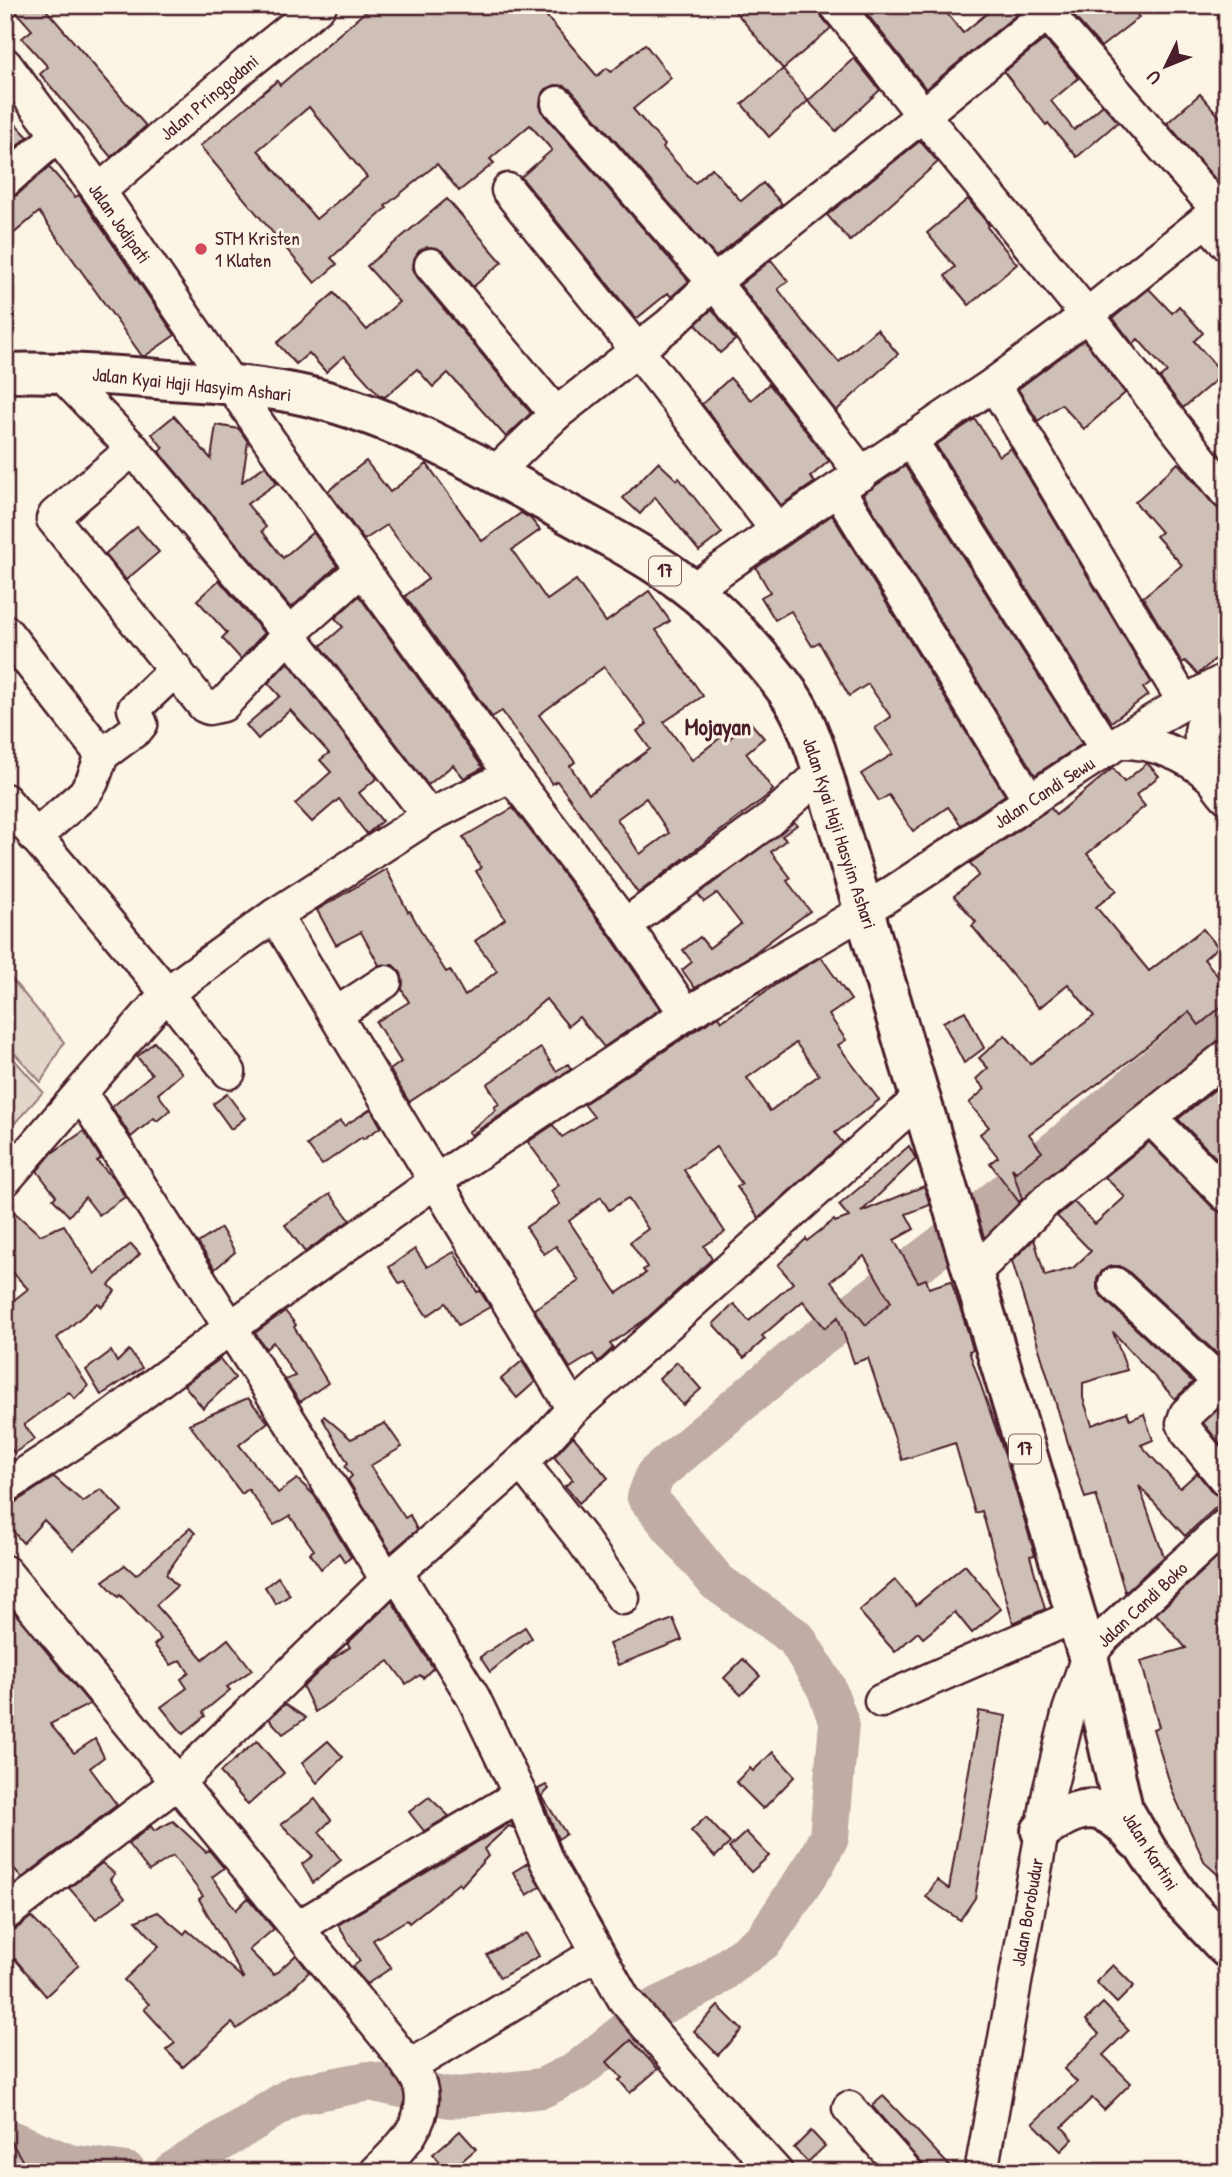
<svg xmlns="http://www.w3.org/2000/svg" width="1232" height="2177" viewBox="0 0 1232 2177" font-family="'Patrick Hand',sans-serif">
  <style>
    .green { fill: #e2d5ca; stroke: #967a7a; stroke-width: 2 }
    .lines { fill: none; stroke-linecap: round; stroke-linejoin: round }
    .river { stroke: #c0aca5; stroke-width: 40 }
    .building { fill: #cfc0b7; stroke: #4a1f2b; stroke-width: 2; fill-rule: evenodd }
    .minor-casing { stroke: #4a1f2b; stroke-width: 37 }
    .highway-casing { stroke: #4a1f2b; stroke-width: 44 }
    .minor { stroke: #fcf5e5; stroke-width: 32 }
    .highway { stroke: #fcf5e5; stroke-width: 38 }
    .poi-dot { fill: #d1495b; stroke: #fcf5e5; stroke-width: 2.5 }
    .labels { text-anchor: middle; stroke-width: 6; stroke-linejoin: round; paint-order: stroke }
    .shield { fill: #fcf5e5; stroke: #7f5f63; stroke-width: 2 }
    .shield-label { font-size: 18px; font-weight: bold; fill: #4a1f2b }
    .street-label { font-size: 19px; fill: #4a1f2b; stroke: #fcf5e5 }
    .poi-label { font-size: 19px; fill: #4a1f2b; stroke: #fcf5e5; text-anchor: start }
    .quarter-label { font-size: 23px; font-weight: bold; fill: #4a1f2b; stroke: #fcf5e5 }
  </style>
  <rect width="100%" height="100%" fill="#fcf5e5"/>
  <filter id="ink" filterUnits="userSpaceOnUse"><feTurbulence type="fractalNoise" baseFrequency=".0143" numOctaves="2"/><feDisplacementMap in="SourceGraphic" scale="14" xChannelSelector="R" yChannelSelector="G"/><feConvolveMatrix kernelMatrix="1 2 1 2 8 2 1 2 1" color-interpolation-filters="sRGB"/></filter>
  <g filter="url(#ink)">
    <!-- green -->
    <g class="green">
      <polygon points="5,971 64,1042 41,1082 5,1043"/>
      <polygon points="5,1049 43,1092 5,1134"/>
    </g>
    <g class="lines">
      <!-- river -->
      <g class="river">
        <polyline points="5,2138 69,2164 127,2172"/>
        <polyline points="172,2172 295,2095 369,2081 449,2098 542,2088 577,2071 655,2008 706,1984 764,1940 815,1864 829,1837 839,1723 826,1687 796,1638 717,1582 647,1497 655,1475 805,1349 942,1245 1227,1008"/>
      </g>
    </g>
    <!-- building -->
    <g class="building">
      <polygon points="10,5 42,5 146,126 111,157 40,74 48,67 22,38 32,30"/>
      <path d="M373 5H537L597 76 607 68 611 72 645 44 671 78 633 109 665 145 663 148 695 183 712 168 741 201 763 183 782 204 716 257 572 91 565 86 555 85 546 89 541 96 540 106 544 115 689 281 671 297 668 293 636 319 521 177 552 150 530 125 490 159 494 163 459 191 437 164 385 206 387 208 331 258 337 264 315 283 200 146 277 81 280 85ZM309 107 367 177 316 219 258 150Z"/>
      <polygon points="730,5 818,5 821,16 831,28 783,69"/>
      <polygon points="860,5 940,5 963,33 997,5 1022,5 1022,10 926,89"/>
      <polygon points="1075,5 1129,5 1139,17 1101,47 1072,14"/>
      <polygon points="1045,39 1079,78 1051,101 1074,130 1103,105 1118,122 1077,157 1048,123 1046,125 1004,72"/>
      <polygon points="854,58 880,90 836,131 808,101"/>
      <polygon points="783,69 808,101 769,137 742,104"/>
      <polygon points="1200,94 1227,125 1227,185 1221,186 1167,123"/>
      <polygon points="5,113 28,137 5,156"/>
      <polygon points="920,141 938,162 850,241 827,215"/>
      <polygon points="49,167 75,197 79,195 175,335 145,356 142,356 39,212 5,241 5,199 17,195"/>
      <polygon points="447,199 502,262 473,287 445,253 437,248 427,247 419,251 414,259 413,269 417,277 531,413 506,437 448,373 433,387 417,369 385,397 379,395 344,356 326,372 309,353 296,364 277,343 334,293 367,330 399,302 367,266"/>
      <polygon points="968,199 989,225 987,227 1017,264 969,305 945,276 955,267 927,233"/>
      <polygon points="771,260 788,281 778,289 803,322 839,362 877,329 898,354 836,411 740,285"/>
      <polygon points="1149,289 1172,313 1179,306 1203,333 1194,341 1223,374 1183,408 1160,378 1167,372 1138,339 1133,344 1113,318"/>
      <polygon points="712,309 735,340 720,353 696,324"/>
      <polygon points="1084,340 1125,393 1084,429 1061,404 1038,421 1018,389"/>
      <polygon points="730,378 751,400 769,384 829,461 810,477 815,482 781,505 702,404"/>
      <polygon points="174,416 211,459 216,425 239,429 248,442 242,482 265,466 277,483 247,504 266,527 262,531 283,558 313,532 337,566 291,608 159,452 163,448 152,434"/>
      <polygon points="975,419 999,456 1011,448 1151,682 1143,688 1148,695 1111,722 936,445"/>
      <path d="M366 461 390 492 427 464 482 541 521 513 531 519 540 530 512 550 547 600 576 580 606 622 649 591 670 621 656 630 703 696 664 722 692 760 726 733 730 738 749 721 764 738 746 753 773 790 770 792 771 793 638 893 557 781 552 784 502 711 492 717 405 596 428 579 387 525 364 540 328 491ZM604 667 647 724 637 731 650 749 589 794 570 766 575 762 539 715ZM646 798 669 833 640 854 617 819Z"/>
      <polygon points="658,462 677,480 679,478 722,533 699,551 655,497 640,514 623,498"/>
      <polygon points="1178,463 1213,504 1220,510 1227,511 1227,649 1198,674 1185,661 1182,663 1143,597 1182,565 1156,536 1161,532 1135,502"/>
      <polygon points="905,466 1082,744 1035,775 863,494"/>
      <polygon points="832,515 1005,795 961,825 948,807 913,831 889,795 879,801 861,774 893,754 875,728 891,717 868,684 849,696 819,642 812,646 791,611 775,620 761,597 770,592 756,568"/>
      <polygon points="137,527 159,552 126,580 105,554"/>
      <polygon points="219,580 264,633 241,659 222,638 227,633 197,600"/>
      <polygon points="359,596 483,768 464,778 453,765 428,785 321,646 343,627 335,618"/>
      <polygon points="288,662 377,778 359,793 382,821 367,834 339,799 312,822 295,804 331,772 320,760 329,753 290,710 258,739 246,725 280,696 268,683"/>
      <polygon points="1147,763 1159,776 1136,795 1145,806 1087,854 1117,890 1096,907 1149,971 1203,929 1218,947 1204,959 1222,981 1217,985 1227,996 1227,1002 1199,1025 1189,1012 1130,1060 1029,1134 1042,1152 1016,1172 1012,1168 1022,1199 1019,1202 990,1163 998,1157 980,1134 989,1127 969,1103 985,1089 976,1079 988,1068 979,1058 1005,1035 1030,1064 1094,1016 1068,984 1039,1008 972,926 976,922 954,896 979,875 970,863 1051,808 1056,815 1113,768 1124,782"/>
      <polygon points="513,808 610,936 660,1009 604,1047 579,1017 568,1026 546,999 474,1060 409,1102 390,1070 401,1062 376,1022 409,1002 402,990 403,982 401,973 393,965 379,965 361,932 336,945 317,910 386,869 408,912 410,911 430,947 446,972 450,970 465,996 497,971 475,941 505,919 476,871 481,868 463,837"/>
      <polygon points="794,822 797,825 782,836 786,840 771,852 791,878 787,881 810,911 750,956 695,988 682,970 692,962 683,950 700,937 709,948 741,924 717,893 704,902 698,894"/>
      <path d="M821 957 851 1000 829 1015 846 1040 838 1045 879 1100 835 1133 843 1143 759 1218 737 1187 742 1184 716 1147 684 1170 725 1232 704 1246 712 1259 646 1319 610 1344 613 1348 598 1362 593 1354 570 1368 534 1309 579 1281 556 1246 544 1254 526 1227 560 1204 551 1191 559 1185 528 1142 553 1125 562 1137 594 1117 584 1104 696 1030 719 1016 722 1021 778 983ZM796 1043 819 1075 770 1111 747 1078ZM601 1197 609 1210 628 1198 648 1229 630 1242 647 1267 643 1270 646 1273 617 1293 569 1221Z"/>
      <polygon points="965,1011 984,1048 964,1063 943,1022"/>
      <polygon points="154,1042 182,1073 158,1094 170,1110 157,1121 154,1118 131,1137 112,1107 152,1074 137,1057"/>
      <polygon points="541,1048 556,1071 568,1064 571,1069 471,1135 468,1132 496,1110 494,1107 499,1104 487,1084"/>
      <polygon points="1218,1087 1227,1096 1227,1169 1178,1119"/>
      <polygon points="227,1094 245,1118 231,1129 213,1104"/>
      <polygon points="371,1109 381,1127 363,1139 362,1137 322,1165 307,1145 340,1121 344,1126"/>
      <polygon points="84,1131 101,1159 97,1161 115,1180 125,1197 99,1215 85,1197 69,1216 53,1199 56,1196 37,1171 52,1153"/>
      <polygon points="1149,1142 1214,1209 1227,1214 1227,1363 1128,1271 1120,1266 1110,1266 1102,1271 1097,1279 1097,1289 1102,1297 1193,1382 1175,1399 1113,1332 1127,1370 1083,1383 1083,1398 1092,1425 1127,1412 1130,1420 1144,1414 1153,1440 1141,1445 1180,1488 1197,1473 1213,1493 1225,1499 1185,1536 1139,1486 1164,1557 1125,1592 1096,1495 1085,1498 1012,1261 1034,1239 1045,1276 1073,1268 1091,1251 1057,1216 1074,1202 1095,1224 1125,1197 1105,1177"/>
      <path d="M909 1146 916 1159 861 1212 924 1186 930 1205 906 1214 914 1229 894 1240 918 1282 926 1279 929 1288 951 1281 968 1332 973 1350 969 1351 1005 1455 1035 1555 1030 1556 1045 1609 1013 1623 982 1511 975 1513 955 1443 902 1460 868 1358 854 1363 838 1317 825 1328 803 1301 762 1336 765 1339 744 1358 713 1324 734 1304 749 1321 793 1283 778 1265 806 1239 807 1241 834 1220 835 1222 849 1217 839 1205ZM864 1256 891 1302 866 1325 831 1281Z"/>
      <polygon points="330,1194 350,1220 305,1252 285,1225"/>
      <polygon points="5,1204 40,1235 64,1225 95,1274 131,1244 140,1254 109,1285 115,1291 102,1307 98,1303 57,1338 88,1386 75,1399 69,1392 24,1425 35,1439 14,1453 5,1441 5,1339 14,1331 5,1322 5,1307 28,1289 5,1264"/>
      <polygon points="221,1228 235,1252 215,1269 198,1243"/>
      <polygon points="415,1249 427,1267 454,1252 477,1292 480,1291 490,1307 458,1325 446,1303 427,1316 404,1282 400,1284 389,1267"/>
      <polygon points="285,1311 296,1325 294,1327 328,1383 300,1402 285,1380 295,1376 273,1342 266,1349 255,1333"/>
      <polygon points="129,1350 142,1368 101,1395 86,1370 111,1351 117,1362"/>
      <polygon points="220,1359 235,1378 203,1408 184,1385"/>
      <polygon points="522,1361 535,1382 517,1398 501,1379"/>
      <polygon points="677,1362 701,1389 683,1405 659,1379"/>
      <polygon points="248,1398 268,1422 239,1445 278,1493 297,1479 314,1495 351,1557 345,1562 339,1553 321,1569 310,1553 314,1550 290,1516 274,1525 248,1489 242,1494 189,1424"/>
      <polygon points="1227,1401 1227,1452 1203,1423"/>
      <polygon points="324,1416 351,1439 385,1423 402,1447 370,1466 405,1518 410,1515 417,1530 391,1552 348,1480 352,1476 345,1466 348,1463 322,1418"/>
      <polygon points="573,1436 608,1478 579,1503 565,1486 573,1480 554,1457"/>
      <polygon points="54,1477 83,1502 101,1489 122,1511 73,1550 44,1520 23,1543 5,1522 5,1509"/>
      <polygon points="190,1528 195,1533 166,1574 177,1586 156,1605 203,1659 228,1639 252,1670 227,1687 230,1690 203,1712 205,1716 183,1734 161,1707 187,1688 181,1679 189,1673 181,1660 171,1665 154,1645 161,1639 120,1595 118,1597 103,1581 125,1565 136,1575"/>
      <polygon points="1227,1549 1227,1620 1221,1625 1227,1646 1227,1719 1222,1721 1227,1737 1227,1883 1205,1863 1173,1793 1153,1729 1159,1727 1141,1661 1186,1648 1156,1614"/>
      <polygon points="965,1565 1001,1609 972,1633 955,1612 923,1638 918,1632 895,1652 859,1611 895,1580 916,1605"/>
      <polygon points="278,1577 290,1595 276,1604 265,1587"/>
      <polygon points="5,1601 90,1704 50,1724 74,1753 95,1739 104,1757 90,1768 117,1805 22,1878 5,1858"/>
      <polygon points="392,1601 433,1668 423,1678 420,1675 406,1684 389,1661 315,1712 303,1687 331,1660 350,1647 347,1644"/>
      <polygon points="673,1619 682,1640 618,1665 609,1644"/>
      <polygon points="525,1627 532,1638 490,1672 480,1657"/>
      <polygon points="743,1659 760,1676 741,1695 724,1678"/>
      <polygon points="285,1704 306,1718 283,1734 269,1719"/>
      <polygon points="979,1711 1006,1716 975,1898 960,1920 926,1897 937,1880 949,1889"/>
      <polygon points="257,1741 284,1773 248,1805 220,1772"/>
      <polygon points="328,1741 343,1757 317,1783 302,1763"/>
      <polygon points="773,1752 795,1776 763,1809 736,1782 750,1768 753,1771"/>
      <polygon points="546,1785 549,1789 542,1796 566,1834 558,1839 538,1789"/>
      <polygon points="429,1797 449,1816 424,1831 409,1812"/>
      <polygon points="315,1799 331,1820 319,1832 341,1860 313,1883 302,1864 313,1856 281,1824"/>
      <polygon points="706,1817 730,1843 715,1857 691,1831"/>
      <polygon points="173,1821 206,1852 209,1850 224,1868 212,1877 236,1910 248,1898 274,1929 249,1950 274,1975 296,1955 309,1972 290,1991 237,2029 232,2023 183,2067 166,2050 175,2043 144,2009 149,2004 124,1980 159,1946 136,1921 158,1912 184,1934 187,1930 244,1979 199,1899 203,1896 173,1856 149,1871 128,1844 151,1826 154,1831"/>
      <polygon points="511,1822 514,1828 509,1826 484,1849 488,1856 461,1886 459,1883 409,1923 407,1920 373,1940 391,1968 367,1984 352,1967 360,1961 338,1925"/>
      <polygon points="746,1832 769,1856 751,1872 729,1848"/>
      <polygon points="102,1863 115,1874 110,1879 125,1898 96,1919 69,1888"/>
      <polygon points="528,1863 540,1887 527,1895 513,1872"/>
      <polygon points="31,1917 79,1965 46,1996 15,1959 5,1967 5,1932 16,1929"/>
      <polygon points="526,1933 539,1956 500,1978 487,1955"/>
      <polygon points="1113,1965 1134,1986 1117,2003 1096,1982"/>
      <polygon points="1103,2003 1129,2030 1103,2055 1131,2083 1104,2110 1092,2098 1062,2127 1073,2139 1061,2151 1033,2123 1077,2082 1064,2069 1099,2034 1086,2020"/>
      <polygon points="718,2006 742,2030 718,2055 694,2031"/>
      <polygon points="631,2040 658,2069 630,2093 619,2080 622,2078 607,2062"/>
      <polygon points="883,2096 916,2130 955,2172 929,2172 872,2106"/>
      <polygon points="5,2131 29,2172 5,2172"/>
      <polygon points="460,2131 476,2149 449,2172 433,2154"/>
      <polygon points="811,2131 825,2146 808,2162 794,2148"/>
    </g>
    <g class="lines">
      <defs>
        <g id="minor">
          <polyline points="836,5 923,115 1057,5"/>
          <polyline points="1040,5 1218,210"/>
          <path d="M5 64 99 191 269 440 511 775 625 925 686 1014C746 979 806 946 865 910 986 834 1100 746 1227 679"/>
          <polyline points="558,103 714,282 862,474"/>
          <polyline points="5,181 57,136"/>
          <polyline points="508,190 637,350 777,530"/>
          <polyline points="99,191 247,64 320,5"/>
          <polyline points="1207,221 1227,244"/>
          <polyline points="431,265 556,414"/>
          <polyline points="58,371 133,449 289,634 429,816"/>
          <polyline points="994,384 1184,702"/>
          <polyline points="910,439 1107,750"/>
          <polyline points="133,449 55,515 53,519 204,706 209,708 223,705 289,634 362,569"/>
          <polyline points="495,473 556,414 670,324 714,282 923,115 1087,315 1227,493"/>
          <polyline points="838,489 1030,801"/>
          <polyline points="692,590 777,530 994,384 1087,315 1227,203"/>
          <polyline points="5,631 102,755"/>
          <path d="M1119 742C1151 741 1185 754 1210 776 1216 782 1221 791 1227 797"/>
          <path d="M1210 776C1194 731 1198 723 1227 687"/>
          <polyline points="5,800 167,993 229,1072"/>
          <polyline points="35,837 84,794 92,782 102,755 137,729 141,724 134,709 176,669"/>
          <polyline points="275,915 573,1409"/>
          <polyline points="625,925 768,821 823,772"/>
          <polyline points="336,1014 385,982"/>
          <polyline points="81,1093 310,1453 387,1580"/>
          <polyline points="1151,1118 1227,1196"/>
          <polyline points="5,1180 167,993 275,915 429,816 511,775"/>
          <polyline points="972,1275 1047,1200 1227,1056"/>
          <polyline points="1115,1284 1220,1382 1186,1414 1183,1423 1187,1432 1227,1481"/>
          <polyline points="521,1462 581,1538 623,1598"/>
          <polyline points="5,1487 100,1425 230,1328 436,1181 686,1014"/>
          <path d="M5 1572 392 2044C401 2057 415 2070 420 2086 430 2121 399 2150 376 2172"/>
          <polyline points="396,1572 473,1697 520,1795 547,1862 624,1999 712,2102 776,2172"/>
          <polyline points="881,1701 1075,1616"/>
          <polyline points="5,1914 178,1782 387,1580 521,1462 543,1442 573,1409 921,1097"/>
          <polyline points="297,1928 520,1795"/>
          <polyline points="409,2067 597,1953"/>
          <polyline points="849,2108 906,2172"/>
          <polyline points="981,2172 1049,1793 1069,1711 1088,1656 1105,1636 1227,1524"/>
        </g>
        <g id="highway">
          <path d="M5 373C60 371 114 375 169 380 216 383 264 386 311 397 403 419 487 469 570 515 619 542 670 568 712 607 737 630 777 674 795 703 804 717 810 735 816 751L1088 1656 1123 1809 1148 1852 1181 1899 1227 1948"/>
          <path d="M1041 1831C1082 1801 1105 1800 1137 1840"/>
        </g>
      </defs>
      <!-- minor casing -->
      <use href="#minor" class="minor-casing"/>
      <!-- highway casing -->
      <use href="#highway" class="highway-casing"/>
      <!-- minor -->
      <use href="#minor" class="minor"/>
      <!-- highway -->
      <use href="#highway" class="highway"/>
    </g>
  </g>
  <!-- markers -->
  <circle class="poi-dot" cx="201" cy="249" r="7"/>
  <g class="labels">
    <!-- shield labels -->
    <g class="shield">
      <rect x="649" y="556.5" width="32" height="29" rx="5"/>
      <rect x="1009" y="1434.5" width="32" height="29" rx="5"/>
    </g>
    <g class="shield-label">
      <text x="665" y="577">17</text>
      <text x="1025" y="1455">17</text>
    </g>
    <!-- street labels -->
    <g class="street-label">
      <text transform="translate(209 97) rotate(-40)" y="7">Jalan Pringgodani</text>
      <text transform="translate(120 223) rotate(55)" y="7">Jalan Jodipati</text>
      <text transform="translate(192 384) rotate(6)" y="7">Jalan Kyai Haji Hasyim Ashari</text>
      <text transform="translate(1044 792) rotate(-33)" y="7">Jalan Candi Sewu</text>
      <text transform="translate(840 833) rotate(72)" y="7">Jalan Kyai Haji Hasyim Ashari</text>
      <text transform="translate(1142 1604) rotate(-43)" y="7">Jalan Candi Boko</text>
      <text transform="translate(1151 1851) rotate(58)" y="7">Jalan Kartini</text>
      <text transform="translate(1027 1912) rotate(-80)" y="7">Jalan Borobudur</text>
    </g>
    <!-- poi labels -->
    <g class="poi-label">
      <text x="215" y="245">STM Kristen<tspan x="215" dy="22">1 Klaten</tspan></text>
    </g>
    <!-- quarter labels -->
    <g class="quarter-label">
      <text x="718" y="735">Mojayan</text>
    </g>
  </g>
  <!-- margin -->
  <rect width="1232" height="2177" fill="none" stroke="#fcf5e5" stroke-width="28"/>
  <rect x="14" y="14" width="1204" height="2149" fill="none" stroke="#4a1f2b" stroke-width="2.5" filter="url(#ink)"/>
  <!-- north arrow -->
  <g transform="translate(1166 66) rotate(227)" stroke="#fcf5e5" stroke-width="5" paint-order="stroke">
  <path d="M0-5L12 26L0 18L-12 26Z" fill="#4a1f2b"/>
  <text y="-10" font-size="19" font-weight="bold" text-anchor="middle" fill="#4a1f2b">U</text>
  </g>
</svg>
